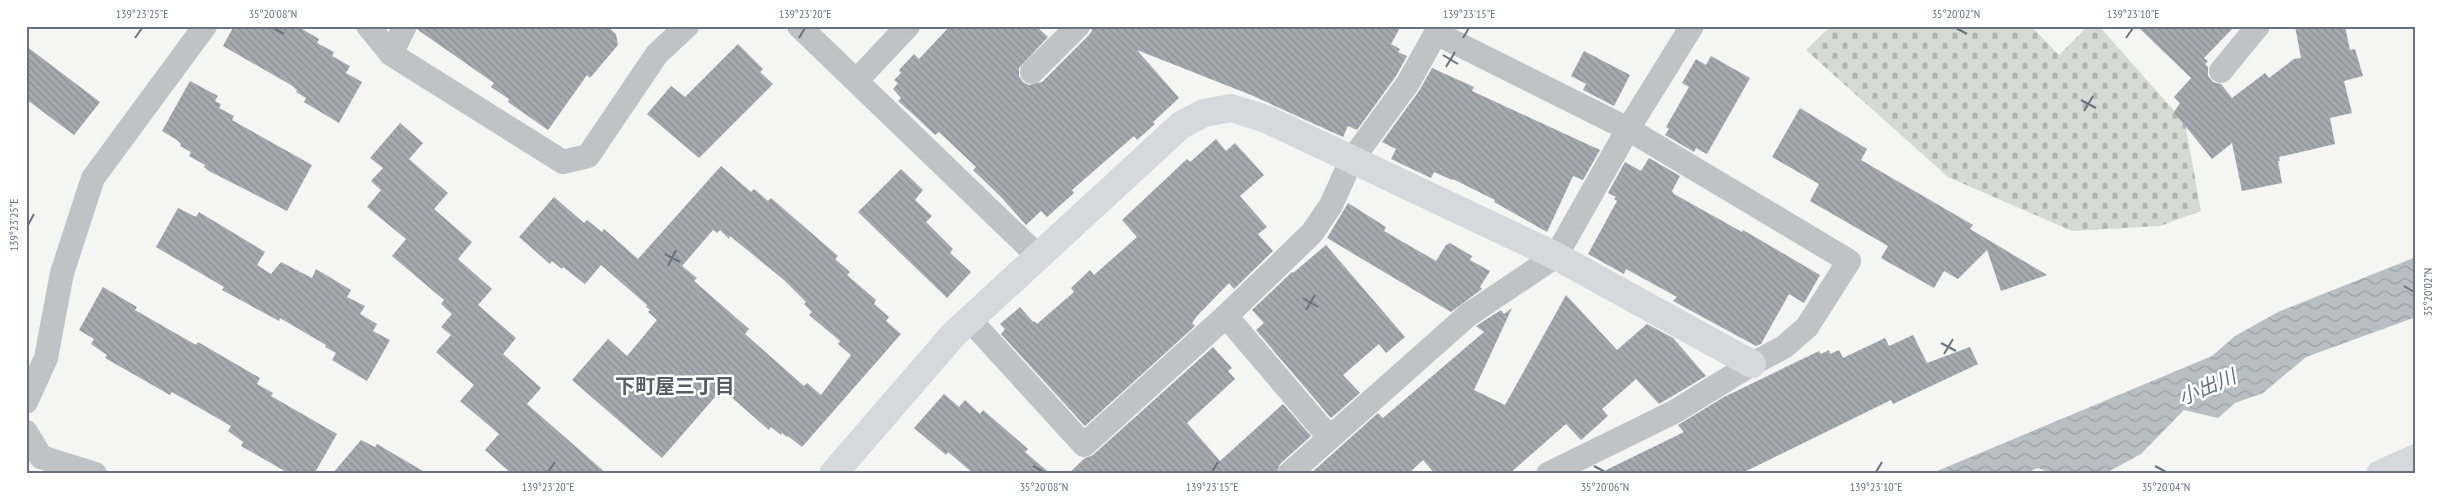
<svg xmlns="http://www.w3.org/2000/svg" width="2442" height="500" viewBox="0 0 2442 500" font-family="'PT Sans Narrow','Noto Sans JP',sans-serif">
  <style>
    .cemetery { fill: url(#cemetery-stones) }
    .water { fill: url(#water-waves) }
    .building { fill: url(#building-back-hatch); fill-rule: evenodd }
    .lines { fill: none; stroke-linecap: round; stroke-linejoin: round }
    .street { stroke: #c0c2c6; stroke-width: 24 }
    .secondary { stroke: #d5d8dc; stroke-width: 28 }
    .highway { stroke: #d5d8dc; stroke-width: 28 }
    .ticks { fill: none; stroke: #697380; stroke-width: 2 }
    .labels { text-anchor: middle; stroke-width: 5; stroke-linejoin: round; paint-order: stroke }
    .neighbourhood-label { font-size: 20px; font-weight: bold; fill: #555d66; stroke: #fff }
    .water-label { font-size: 20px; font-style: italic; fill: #64737d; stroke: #fff }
    .neatline { fill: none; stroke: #697380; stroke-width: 2 }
    .ticks-label { font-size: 12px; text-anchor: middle; fill: #697380 }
  </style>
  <defs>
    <pattern id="cemetery-stones" width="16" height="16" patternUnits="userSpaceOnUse" patternTransform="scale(1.25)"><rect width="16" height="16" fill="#d5dad3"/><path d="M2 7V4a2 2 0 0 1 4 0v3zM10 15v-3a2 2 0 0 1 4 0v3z" fill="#b1b5b0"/></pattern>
    <pattern id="water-waves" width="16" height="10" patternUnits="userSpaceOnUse" patternTransform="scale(1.25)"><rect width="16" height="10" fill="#b7bfc5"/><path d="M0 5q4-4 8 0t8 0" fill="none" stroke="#99a0a5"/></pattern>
    <pattern id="building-back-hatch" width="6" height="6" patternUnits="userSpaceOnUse" patternTransform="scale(1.25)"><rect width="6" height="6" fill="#a4aab0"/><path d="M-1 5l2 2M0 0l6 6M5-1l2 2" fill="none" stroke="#8a8f94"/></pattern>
  </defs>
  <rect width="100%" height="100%" fill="#f5f6f3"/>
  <!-- cemetery -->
  <polygon class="cemetery" points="1831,26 2031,26 2059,55 2088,26 2099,26 2185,123 2201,211 2160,226 2072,231 1948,177 1806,50"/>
  <!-- water -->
  <polygon class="water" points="2416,257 2416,317 2306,357 2263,393 2235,403 2218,418 2184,410 2141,454 2104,474 2054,474 2038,468 2023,474 1930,474 2212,356 2235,336 2278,312"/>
  <!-- building -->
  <g class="building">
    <polygon points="234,26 297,26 319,39 317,43 334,52 332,56 350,66 346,73 362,82 339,123 304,102 306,98 296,92 297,90 291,85 223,46"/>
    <polygon points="419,26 607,26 616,34 618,45 590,78 587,75 548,130 508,102 509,99 491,87 494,83 418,30"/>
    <polygon points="950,26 1036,26 1048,37 1019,68 1019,76 1023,82 1029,85 1042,82 1088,36 1092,31 1091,26 1401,26 1391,44 1400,49 1398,52 1407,56 1396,76 1357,130 1348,126 1343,137 1251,95 1137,50 1179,98 1153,122 1155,124 1137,140 1134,136 1072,190 1074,193 1047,217 1041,211 1026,225 1002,198 973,170 976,167 939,132 935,135 915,116 898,101 901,98 893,89 898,83 894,80 901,73 899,70 914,54 919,59"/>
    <polygon points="2137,26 2235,26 2204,58 2208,61 2205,64 2208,67 2208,76 2213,82 2221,84 2232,98 2265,73 2269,78 2294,59 2301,58 2295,26 2345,26 2350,50 2355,49 2363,76 2344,81 2352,113 2330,118 2335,144 2279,157 2280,161 2278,161 2282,183 2242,191 2232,143 2212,159 2174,112 2180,103 2174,97 2191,78"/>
    <polygon points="738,44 763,69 760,72 773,84 699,158 647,114 671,86 685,97"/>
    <polygon points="26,46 100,102 74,135 26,99"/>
    <polygon points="1584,51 1630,75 1614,106 1583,90 1586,84 1571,76"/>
    <polygon points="1711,56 1750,78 1707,154 1696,148 1694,152 1665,135 1669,129 1666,127 1689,87 1682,83 1696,59 1706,65"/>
    <polygon points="1432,68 1474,87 1472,91 1600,150 1583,180 1573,176 1547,232 1494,202 1495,200 1453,179 1452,180 1434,172 1431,178 1391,159 1396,149 1382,142 1419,91"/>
    <polygon points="190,81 218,96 215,101 221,104 219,108 234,116 232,120 312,165 287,211 209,171 204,167 205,165 189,156 191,152 180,146 181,144 177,140 162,131"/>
    <polygon points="1800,108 1867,149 1861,160 1973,225 1970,229 2047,275 2001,291 1987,250 1958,279 1944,271 1934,288 1881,258 1888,246 1810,201 1819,184 1772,157"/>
    <polygon points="400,123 423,143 409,159 448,193 434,209 472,242 458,259 492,289 478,305 516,338 503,354 541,388 527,404 607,474 512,474 485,450 499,434 460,401 474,385 436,352 451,335 441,327 452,314 441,304 444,300 392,256 406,239 367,207 381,190 371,181 383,168 370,158"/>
    <polygon points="1216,139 1226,151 1235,143 1264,175 1240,196 1267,227 1258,234 1273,251 1234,289 1229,283 1197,316 1192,323 1195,326 1085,426 1001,334 1005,329 1000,324 1020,307 1033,322 1034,321 1037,324 1074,292 1071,288 1090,270 1094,275 1137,237 1122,220 1187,159 1190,162"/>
    <polygon points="1649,158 1680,176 1672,191 1674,194 1742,232 1743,230 1820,275 1804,303 1789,294 1761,344 1756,346 1673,301 1677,297 1626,269 1624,274 1588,254 1617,201 1614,199 1616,197 1608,193 1625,162 1641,171"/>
    <path d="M721 166 751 192 754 189 768 201 771 198 838 256 835 259 850 272 847 275 876 300 874 304 889 317 886 321 901 334 802 447 788 436 787 437 782 433 781 435 771 427 769 430 722 389 662 458 572 380 608 339 627 356 657 320 648 312 650 310 646 307 647 305 601 265 585 284 563 267 562 269 552 261 550 264 519 237 554 197 584 223 587 220 602 232 604 229 638 259ZM713 230 717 233 720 230 729 239 730 236 784 280 806 302 804 304 812 312 809 315 840 341 838 344 851 355 821 395 807 383 804 386 745 334 749 329 694 281 697 278 682 266Z"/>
    <polygon points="901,169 923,190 915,200 932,216 926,222 953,249 950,253 971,272 947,298 858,212"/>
    <polygon points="1348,203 1386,227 1384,231 1436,261 1446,245 1450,243 1472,256 1470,260 1490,271 1480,287 1482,289 1451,312 1327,238"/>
    <polygon points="178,208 196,217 199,212 265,252 257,265 271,274 281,262 312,278 316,269 351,290 347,297 365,306 360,314 377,324 373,331 390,340 367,381 332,360 336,353 325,347 326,345 280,318 279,321 222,290 224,287 156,247"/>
    <polygon points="1326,245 1405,337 1386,353 1379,344 1343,375 1360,393 1331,418 1256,330 1264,323 1252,310 1292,272 1293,273"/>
    <polygon points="103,287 137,307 135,310 196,345 198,342 260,378 257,384 273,393 271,396 337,434 314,474 290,474 241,446 243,442 228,431 231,426 172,392 170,395 105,358 107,355 91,344 94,339 79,330"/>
    <polygon points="1566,295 1617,350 1647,324 1673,338 1706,376 1659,404 1636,379 1602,409 1608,416 1581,440 1566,424 1509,474 1435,474 1423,460 1408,474 1310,474 1378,413 1383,418 1484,332 1476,326 1501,310 1504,314 1512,308 1474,390 1505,405"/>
    <polygon points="1913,335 1927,363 1970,347 1978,364 1893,404 1891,400 1740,474 1598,474 1684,432 1678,425 1724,397 1819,351 1821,354 1829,350 1830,354 1839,350 1843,358 1885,338 1889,346"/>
    <polygon points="1213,347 1232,368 1228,371 1235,379 1187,423 1220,461 1283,404 1311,436 1280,464 1276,474 1068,474 1085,458 1093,455"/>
    <polygon points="944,394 959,407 965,400 980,414 983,410 1028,449 1025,452 1051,474 974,474 948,452 946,455 914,428"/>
    <polygon points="361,440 375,447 377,444 428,474 332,474"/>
  </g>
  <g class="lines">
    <!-- street -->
    <g class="street">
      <polyline points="368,26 391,54 563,162 588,156 657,54 687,26"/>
      <polyline points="799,26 1039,257"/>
      <polyline points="391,54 405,26"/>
      <polyline points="2221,71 2258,26"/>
      <polyline points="1032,72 1078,26"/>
      <polyline points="857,80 908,26"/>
      <polyline points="1226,316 1329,437"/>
      <polyline points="970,320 1084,445 1226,316 1312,233 1331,205 1351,161 1408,83 1436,33 1628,129 1849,261 1807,327 1784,347 1752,364 1674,412 1548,474"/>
      <polyline points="26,402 46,358 62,273 93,178 205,26"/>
      <polyline points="26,432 41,457 95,474"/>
      <polyline points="1289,474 1468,315 1556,256 1628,129 1692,26"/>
    </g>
    <!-- secondary -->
    <polyline class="secondary" points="833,474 954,334 1181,125 1204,113 1231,108 1266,119 1556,256 1752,364"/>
    <!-- highway -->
    <polyline class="highway" points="2380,474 2416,458"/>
  </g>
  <!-- ticks -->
  <path class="ticks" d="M273 28 284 34M1956 28 1967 34M135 38 142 28M799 38 805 28M1463 38 1469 28M2126 38 2133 28M1443 55 1458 64M1446 67 1455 52M2081 100 2096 108M2084 111 2093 96M28 225 34 214M665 254 680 262M668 266 676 250M2404 286 2414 292M1303 298 1318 307M1306 310 1315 295M1941 343 1956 351M1944 354 1953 339M1033 466 1044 472M1594 466 1605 472M2155 466 2166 472M548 472 555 462M1212 472 1218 462M1876 472 1882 462"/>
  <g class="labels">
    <!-- neighbourhood labels -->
    <g class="neighbourhood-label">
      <text x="675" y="393">下町屋三丁目</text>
    </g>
    <!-- water labels -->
    <g class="water-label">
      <text transform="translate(2207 387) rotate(-23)" y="7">小出川</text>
    </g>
  </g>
  <!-- border -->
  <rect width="2442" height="500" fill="none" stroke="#ffffff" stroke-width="55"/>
  <rect x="28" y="28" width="2386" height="444" class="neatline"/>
  <g class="ticks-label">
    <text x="142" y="18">139°23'25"E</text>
    <text x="273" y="18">35°20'08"N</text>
    <text x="805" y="18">139°23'20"E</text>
    <text x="1469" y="18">139°23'15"E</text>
    <text x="1956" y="18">35°20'02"N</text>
    <text x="2133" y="18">139°23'10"E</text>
    <text transform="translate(14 225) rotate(-90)" y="4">139°23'25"E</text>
    <text transform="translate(2428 292) rotate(-90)" y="4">35°20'02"N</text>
    <text x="548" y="491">139°23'20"E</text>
    <text x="1044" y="491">35°20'08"N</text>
    <text x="1212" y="491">139°23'15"E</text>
    <text x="1605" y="491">35°20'06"N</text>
    <text x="1876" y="491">139°23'10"E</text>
    <text x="2166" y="491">35°20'04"N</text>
  </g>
</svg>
